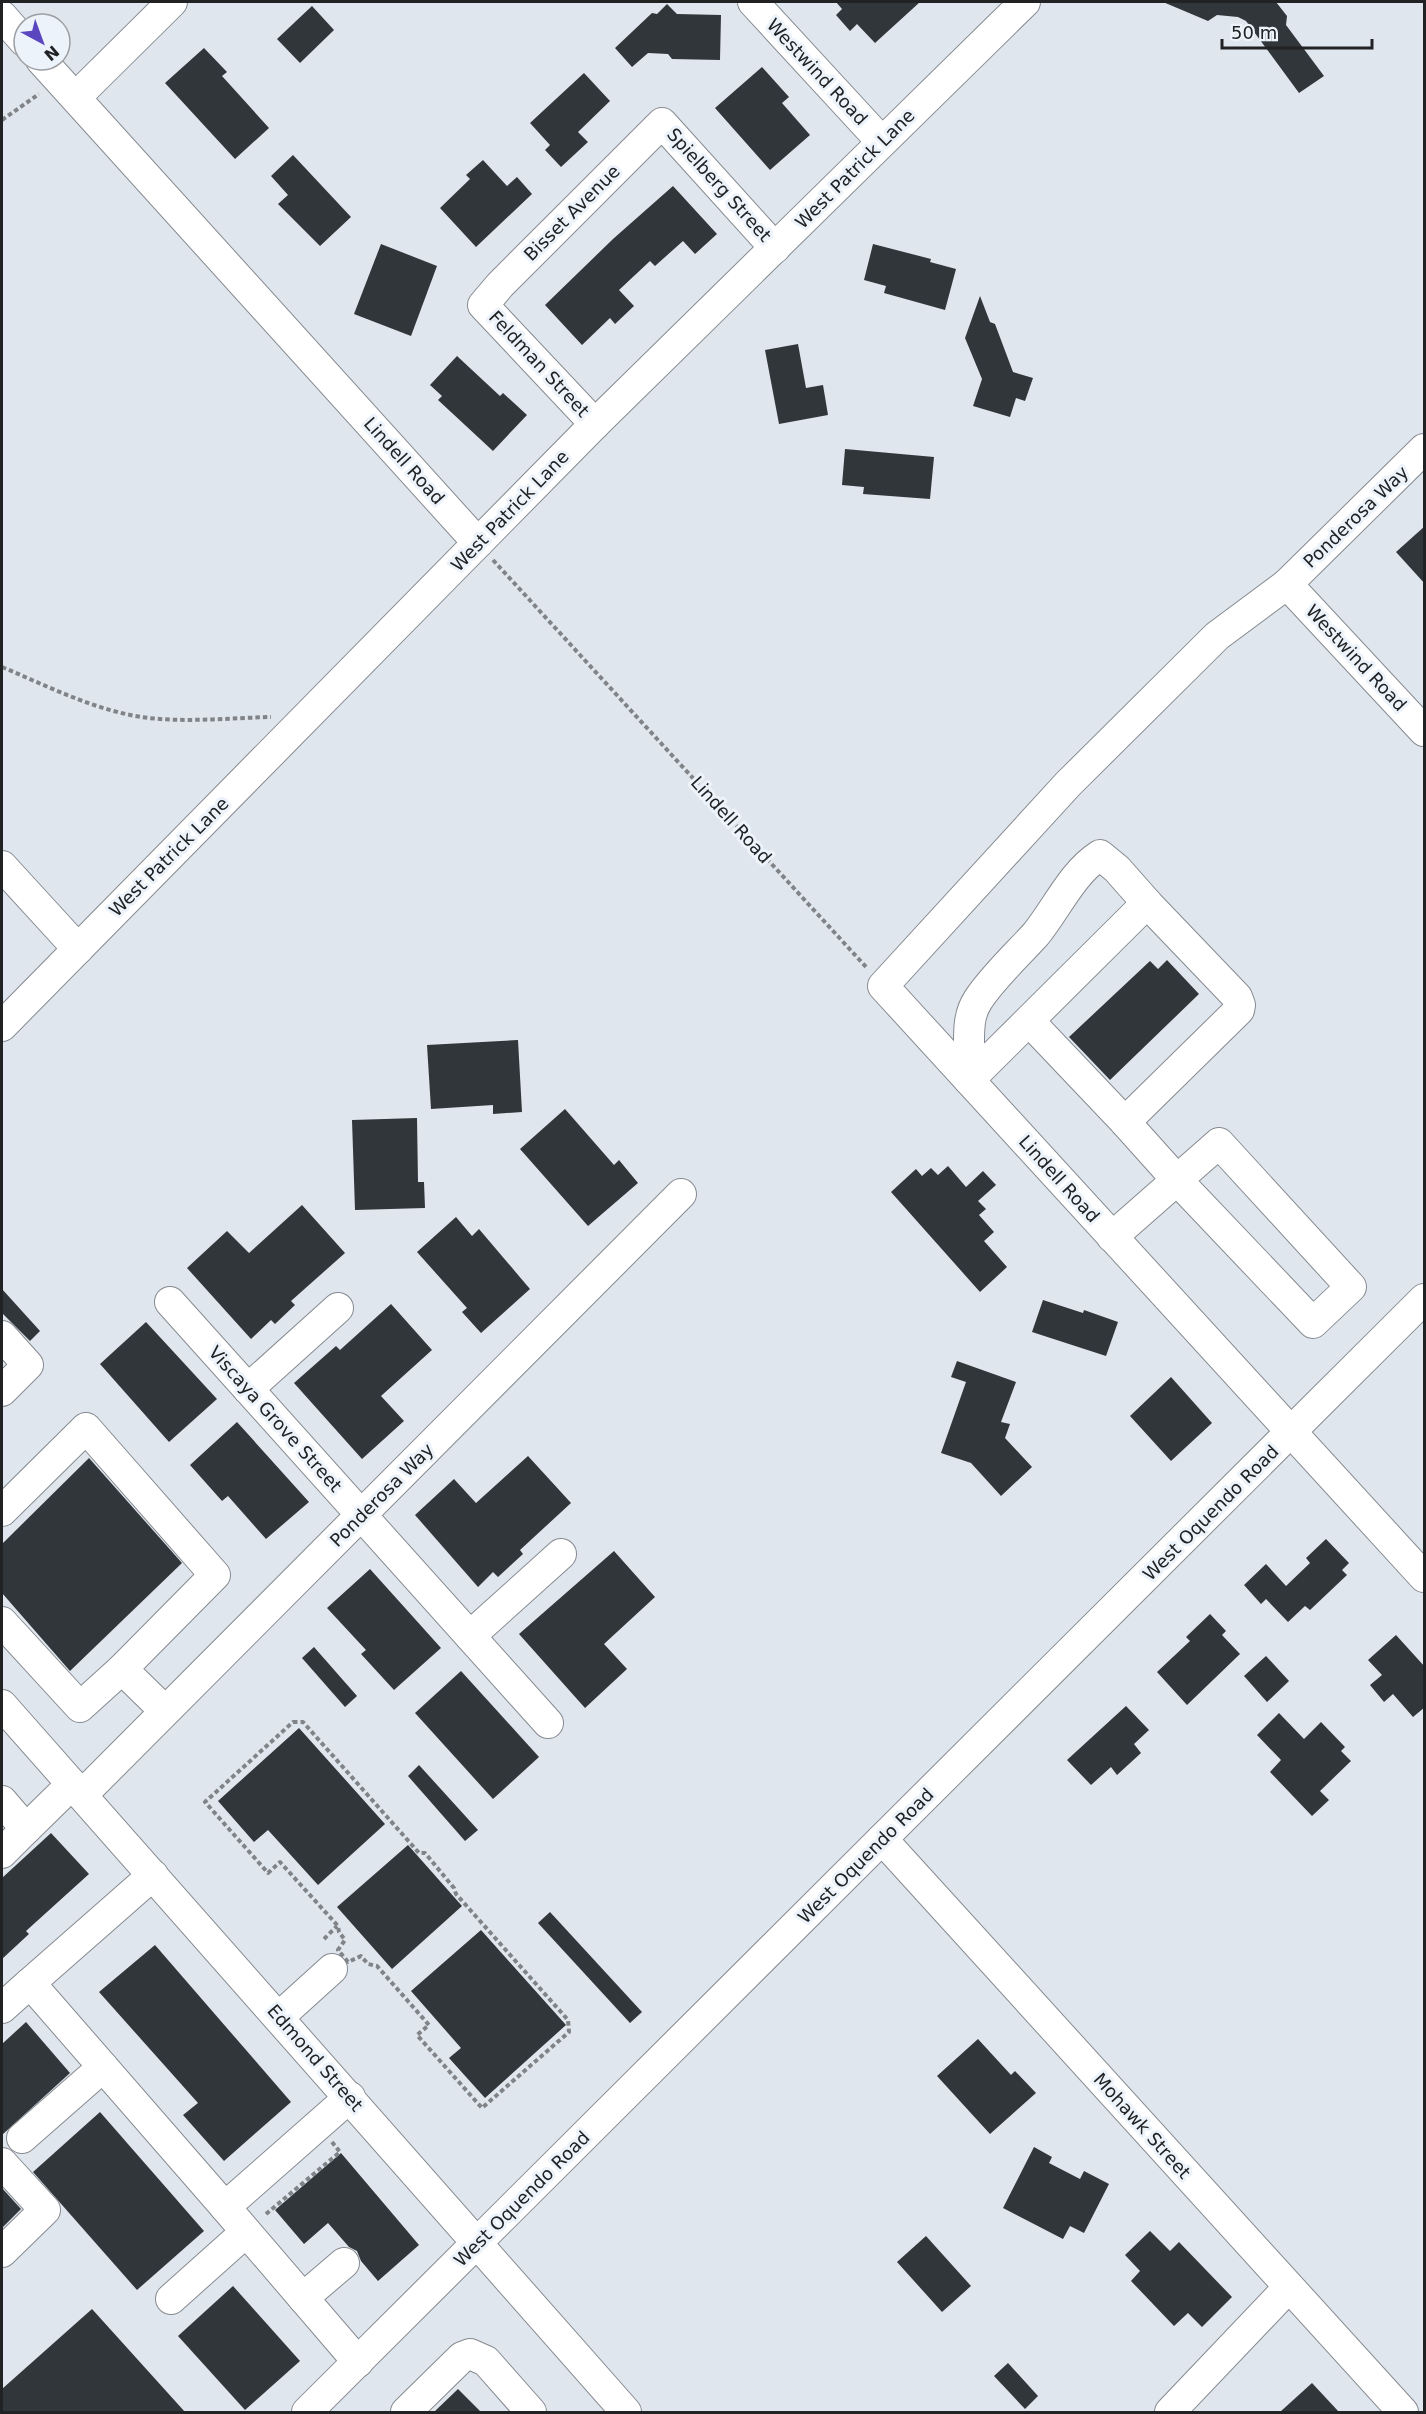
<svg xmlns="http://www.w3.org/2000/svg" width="1426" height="2414" viewBox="0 0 1426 2414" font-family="'DejaVu Sans',sans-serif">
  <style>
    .building { fill: #31363b }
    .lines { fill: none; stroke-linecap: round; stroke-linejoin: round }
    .minor-casing { stroke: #868b91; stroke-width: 32 }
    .path { stroke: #808488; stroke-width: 4; stroke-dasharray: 4.5 3; stroke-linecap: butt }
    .minor { stroke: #fff; stroke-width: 30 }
    .labels { text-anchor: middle; stroke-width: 6; stroke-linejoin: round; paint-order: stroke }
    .street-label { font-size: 18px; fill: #202224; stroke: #edf3fa }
  </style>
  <rect width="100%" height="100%" fill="#e0e6ed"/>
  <!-- building -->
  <g class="building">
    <polygon points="836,2 920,2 875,43 857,24 850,31 836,15 842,9"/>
    <polygon points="1163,2 1276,2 1287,16 1286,25 1324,76 1299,93 1246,21 1238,17 1217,15 1208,21"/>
    <polygon points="667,4 677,14 721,15 720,60 672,59 668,54 648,53 632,67 615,48 652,13 657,14"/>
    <polygon points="312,6 334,30 300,63 277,39"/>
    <polygon points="204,48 227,72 222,76 269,128 235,159 165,83"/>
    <polygon points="762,67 789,97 782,103 810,135 770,170 715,108"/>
    <polygon points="584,73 610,101 578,132 588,142 561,167 545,150 550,145 530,123"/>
    <polygon points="293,155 351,217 320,246 278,204 288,195 271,176"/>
    <polygon points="483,160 507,186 517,177 532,194 476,247 440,208 470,179 466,175"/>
    <polygon points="673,186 717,234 695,254 683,241 655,266 650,261 619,290 634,306 615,324 610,318 582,345 545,305 613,239"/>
    <polygon points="381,244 437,266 411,336 354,314"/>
    <polygon points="873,244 931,259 930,262 956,269 945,310 884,293 886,286 864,280"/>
    <polygon points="980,296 990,322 995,324 1013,372 1033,378 1025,401 1016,398 1010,417 973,406 982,379 965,338"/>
    <polygon points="798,344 806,388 823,385 828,415 779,424 765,350"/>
    <polygon points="457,356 500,396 503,393 527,415 493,451 438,400 442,396 430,385"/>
    <polygon points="845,449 934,457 930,499 863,494 864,487 842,485"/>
    <polygon points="1425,526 1425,584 1396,552"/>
    <polygon points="1167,960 1199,994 1110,1080 1069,1037 1150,961 1158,969"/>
    <polygon points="518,1040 522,1112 493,1114 493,1105 431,1109 427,1045"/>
    <polygon points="565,1109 614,1165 619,1160 638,1183 588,1226 520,1149"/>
    <polygon points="417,1118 418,1182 424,1182 425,1208 355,1210 352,1120"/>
    <polygon points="948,1166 966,1187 983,1171 996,1185 978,1201 986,1209 979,1215 994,1232 984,1241 1007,1267 980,1292 891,1192 916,1169 922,1176 931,1168 938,1175"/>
    <polygon points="302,1205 345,1253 291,1301 295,1305 275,1324 271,1320 251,1339 187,1268 227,1231 249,1253"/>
    <polygon points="456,1217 472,1236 479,1229 530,1289 481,1333 462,1312 467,1308 417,1252"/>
    <polygon points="2,1289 40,1331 30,1341 2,1313"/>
    <polygon points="1043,1300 1083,1313 1084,1310 1118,1322 1106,1356 1032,1332"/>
    <polygon points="391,1304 432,1350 381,1396 404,1421 362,1459 294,1383 336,1346 340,1350"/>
    <polygon points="146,1322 217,1399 169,1442 100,1364"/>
    <polygon points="957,1361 1016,1382 1001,1422 1010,1424 1005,1438 1032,1467 1001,1496 971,1463 941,1453 966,1382 951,1377"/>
    <polygon points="1171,1377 1212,1423 1171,1461 1130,1416"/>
    <polygon points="237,1422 309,1502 266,1539 228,1496 222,1501 190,1465"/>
    <polygon points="528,1456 571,1503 520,1550 523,1554 498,1577 493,1572 478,1587 415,1515 454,1479 476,1503"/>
    <polygon points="89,1458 182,1563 70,1671 2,1593 2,1544"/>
    <polygon points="1326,1539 1349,1563 1342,1570 1347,1575 1310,1610 1305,1606 1288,1622 1266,1599 1261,1604 1244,1585 1266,1564 1286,1586 1310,1563 1306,1558"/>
    <polygon points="614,1551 655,1597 604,1644 627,1669 585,1708 519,1634"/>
    <polygon points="370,1569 441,1648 394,1690 361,1654 366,1650 327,1608"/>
    <polygon points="1210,1614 1226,1631 1222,1635 1240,1654 1187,1705 1157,1672 1190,1641 1186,1637"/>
    <polygon points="1396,1635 1425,1667 1425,1707 1413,1717 1393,1694 1384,1702 1370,1685 1382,1675 1368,1660"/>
    <polygon points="314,1647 357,1696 345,1707 302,1658"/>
    <polygon points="1266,1656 1289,1681 1267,1702 1244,1676"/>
    <polygon points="461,1671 539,1757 493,1799 415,1713"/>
    <polygon points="1126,1706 1149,1730 1134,1744 1141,1753 1117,1775 1111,1767 1091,1785 1067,1760"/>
    <polygon points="1279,1713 1304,1739 1321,1722 1345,1747 1341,1751 1351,1761 1320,1791 1329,1800 1312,1816 1270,1772 1281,1760 1257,1735"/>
    <polygon points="299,1728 385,1824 318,1885 268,1830 254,1842 218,1801"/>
    <polygon points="419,1765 478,1830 465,1841 408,1776"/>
    <polygon points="51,1833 89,1874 26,1931 29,1934 2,1959 2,1878"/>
    <polygon points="408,1845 462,1906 392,1969 337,1907"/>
    <polygon points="550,1912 642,2012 630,2023 538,1923"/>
    <polygon points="481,1930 566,2025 485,2098 449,2058 461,2048 411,1991"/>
    <polygon points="155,1945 291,2102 224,2161 183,2115 198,2103 99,1992"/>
    <polygon points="26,2022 70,2073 2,2135 2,2044"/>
    <polygon points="978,2039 1011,2075 1015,2071 1036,2093 990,2134 937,2076"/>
    <polygon points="100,2112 204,2231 137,2290 33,2172"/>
    <polygon points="1034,2147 1052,2157 1049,2163 1080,2179 1084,2171 1109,2184 1084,2233 1070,2226 1063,2239 1003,2208"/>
    <polygon points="341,2153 419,2245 378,2281 361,2261 357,2251 349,2247 328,2223 304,2244 275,2210"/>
    <polygon points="2,2188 21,2209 2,2228"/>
    <polygon points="1150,2231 1170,2251 1179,2242 1232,2297 1202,2327 1188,2313 1174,2326 1131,2281 1140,2271 1125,2255"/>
    <polygon points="926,2236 971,2286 942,2312 897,2262"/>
    <polygon points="233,2286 300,2361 245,2410 178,2336"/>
    <polygon points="92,2309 185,2412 2,2412 2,2389"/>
    <polygon points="1008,2363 1038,2396 1025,2409 994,2376"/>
    <polygon points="1312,2383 1339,2412 1280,2412"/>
    <polygon points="458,2389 481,2412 434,2412"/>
  </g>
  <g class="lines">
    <defs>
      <g id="minor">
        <polyline points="753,2 882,142"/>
        <polyline points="2,16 24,41"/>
        <polyline points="41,60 478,543"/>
        <polyline points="76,97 172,2"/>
        <polyline points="595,424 483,305 500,285 662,123 775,248"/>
        <polyline points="1424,449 1287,584 1217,636 1068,784 883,986 1424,1577"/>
        <polyline points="1287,584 1424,731"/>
        <polyline points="2,866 78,949"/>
        <polyline points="2,1026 595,424 1025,2"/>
        <path d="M984 1064 969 1049C969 1032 968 1015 978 1000 992 978 1018 954 1036 934 1057 908 1072 873 1100 855L1117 869 1147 903"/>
        <polyline points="969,1080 1147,903 1237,997 1240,1005 1239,1010 1125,1122 1029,1021"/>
        <polyline points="1112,1237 1219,1143 1351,1287 1313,1323 1177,1180 1125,1122"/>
        <polyline points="170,1302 548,1723"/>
        <polyline points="2,1336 28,1365 2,1391"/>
        <polyline points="248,1389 338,1308"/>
        <polyline points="2,1511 86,1428 215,1575 122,1669 165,1711"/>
        <polyline points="2,1622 80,1707 122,1669"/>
        <polyline points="470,1636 561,1554"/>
        <polyline points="2,1705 626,2412"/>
        <polyline points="82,1795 681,1194"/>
        <polyline points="2,1801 26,1829 2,1853"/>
        <polyline points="26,1829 72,1784"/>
        <polyline points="882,1839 1403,2412"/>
        <polyline points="153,1875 30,1983 225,2207 350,2097"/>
        <polyline points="2,2008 30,1983"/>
        <polyline points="279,2017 332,1969"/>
        <polyline points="22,2138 103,2067"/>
        <polyline points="2,2163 45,2210 2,2252"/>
        <polyline points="225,2207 358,2362"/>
        <polyline points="303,2298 344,2263"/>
        <polyline points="171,2299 246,2232"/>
        <polyline points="307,2412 1424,1299"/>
        <polyline points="406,2412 462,2357 470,2354 486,2361 531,2412"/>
        <polyline points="1170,2412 1288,2288"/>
      </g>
    </defs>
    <!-- minor casing -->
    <use href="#minor" class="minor-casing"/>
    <!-- path -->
    <g class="path">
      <polyline points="2,120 39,94"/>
      <polyline points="493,560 867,968"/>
      <path d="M2 667C47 686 92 709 141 717 182 723 229 718 271 717"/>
      <polygon points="293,1722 303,1722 419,1853 425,1853 454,1888 456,1894 568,2020 569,2032 482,2108 417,2035 429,2025 377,1966 368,1964 361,1956 348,1962 338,1950 345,1940 339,1932 338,1926 280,1862 268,1873 205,1802"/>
      <polyline points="324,1939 337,1926"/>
      <polyline points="266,2214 340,2152 332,2142"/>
    </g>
    <!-- minor -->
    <use href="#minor" class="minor"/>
  </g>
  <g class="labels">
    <!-- street labels -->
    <g class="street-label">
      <text transform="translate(817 72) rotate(47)" y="6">Westwind Road</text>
      <text transform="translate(855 169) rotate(-45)" y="6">West Patrick Lane</text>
      <text transform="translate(719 185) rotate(48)" y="6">Spielberg Street</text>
      <text transform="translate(572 213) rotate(-45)" y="6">Bisset Avenue</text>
      <text transform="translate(539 364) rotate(47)" y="6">Feldman Street</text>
      <text transform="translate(404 461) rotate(48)" y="6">Lindell Road</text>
      <text transform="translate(510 511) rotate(-46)" y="6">West Patrick Lane</text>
      <text transform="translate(1356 517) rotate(-44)" y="6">Ponderosa Way</text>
      <text transform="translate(1356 658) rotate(47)" y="6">Westwind Road</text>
      <text transform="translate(731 820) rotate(48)" y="6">Lindell Road</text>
      <text transform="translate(169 857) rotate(-45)" y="6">West Patrick Lane</text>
      <text transform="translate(1059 1179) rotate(48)" y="6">Lindell Road</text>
      <text transform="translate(275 1419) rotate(48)" y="6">Viscaya Grove Street</text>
      <text transform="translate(382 1495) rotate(-45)" y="6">Ponderosa Way</text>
      <text transform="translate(1211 1513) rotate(-45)" y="6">West Oquendo Road</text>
      <text transform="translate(866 1856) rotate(-45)" y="6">West Oquendo Road</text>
      <text transform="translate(315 2058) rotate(49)" y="6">Edmond Street</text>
      <text transform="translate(1142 2126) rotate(48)" y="6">Mohawk Street</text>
      <text transform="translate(522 2199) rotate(-45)" y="6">West Oquendo Road</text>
    </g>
  </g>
  <!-- border -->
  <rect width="1426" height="2414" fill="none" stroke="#202224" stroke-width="6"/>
  <!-- north arrow -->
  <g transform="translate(42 42) rotate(139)"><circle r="28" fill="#edf3fa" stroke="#9b9fa4" stroke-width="1.5"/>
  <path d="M0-4.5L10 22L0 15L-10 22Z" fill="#5a47bf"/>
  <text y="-9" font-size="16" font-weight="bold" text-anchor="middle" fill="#202224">N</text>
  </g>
  <!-- scale -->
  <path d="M1222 39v9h150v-9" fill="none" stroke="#202224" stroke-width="3"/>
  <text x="1231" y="39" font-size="18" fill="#202224" stroke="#edf3fa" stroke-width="4.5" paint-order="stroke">50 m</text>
</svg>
